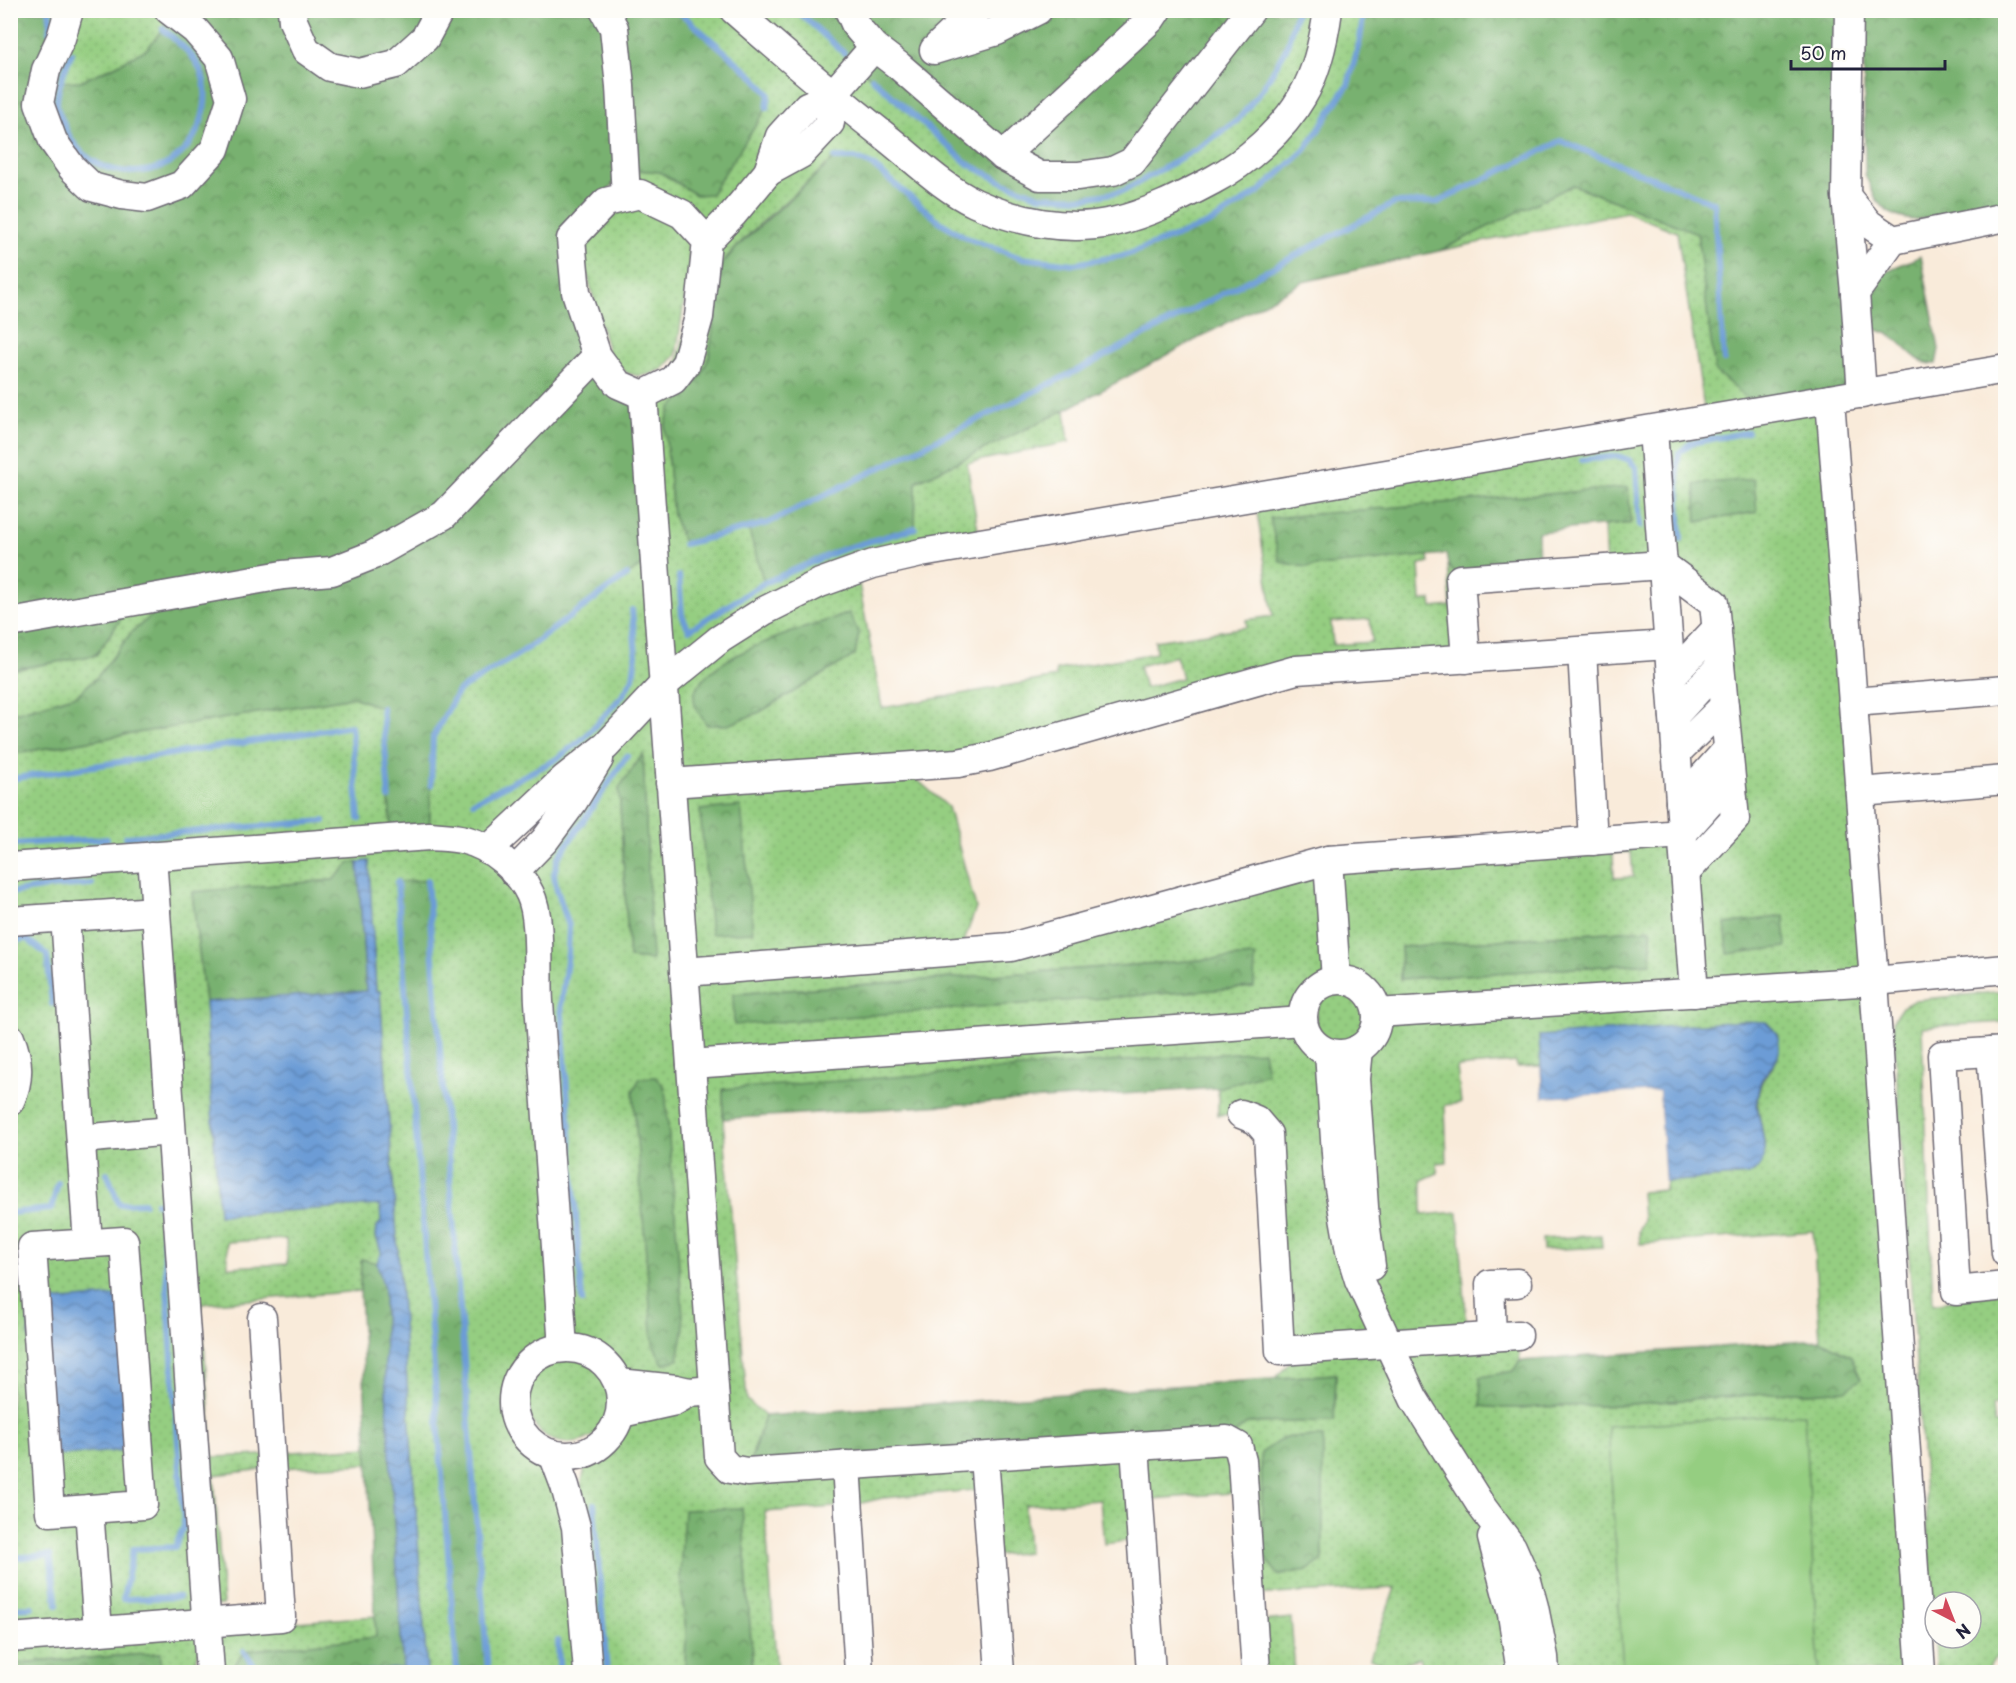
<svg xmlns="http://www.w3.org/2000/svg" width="2016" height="1683" viewBox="0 0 2016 1683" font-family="'Playpen Sans',sans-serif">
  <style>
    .grass { fill: url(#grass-dots); stroke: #5c785e; stroke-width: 1.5; fill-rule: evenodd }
    .forest { fill: url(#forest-crowns); stroke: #4d6a55; stroke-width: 1.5 }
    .park { fill: #95ce81; stroke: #5c785e; stroke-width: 1.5 }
    .water { fill: url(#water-waves); stroke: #475f88; stroke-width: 1.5 }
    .pier { fill: #f9ebda }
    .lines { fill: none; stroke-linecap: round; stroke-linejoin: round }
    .stream { stroke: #6c9cd6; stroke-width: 6 }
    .minor-casing { stroke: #6d6873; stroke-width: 31 }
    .minor { stroke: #fff; stroke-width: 28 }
  </style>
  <defs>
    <pattern id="grass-dots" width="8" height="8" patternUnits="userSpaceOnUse" patternTransform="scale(1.5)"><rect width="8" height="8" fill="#95ce81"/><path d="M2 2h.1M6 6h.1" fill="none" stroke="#80b170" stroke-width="1.8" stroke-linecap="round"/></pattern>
    <pattern id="forest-crowns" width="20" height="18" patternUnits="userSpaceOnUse" patternTransform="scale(1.5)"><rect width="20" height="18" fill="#78b16f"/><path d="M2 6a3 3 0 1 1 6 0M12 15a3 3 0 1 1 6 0" fill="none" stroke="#62905c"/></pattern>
    <pattern id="water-waves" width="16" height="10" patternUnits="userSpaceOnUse" patternTransform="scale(1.5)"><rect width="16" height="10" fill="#6c9cd6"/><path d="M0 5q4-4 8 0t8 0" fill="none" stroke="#587faf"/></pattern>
  </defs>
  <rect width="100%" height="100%" fill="#fdfcf7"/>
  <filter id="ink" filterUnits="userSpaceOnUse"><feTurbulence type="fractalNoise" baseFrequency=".0167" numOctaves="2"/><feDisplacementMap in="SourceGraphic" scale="12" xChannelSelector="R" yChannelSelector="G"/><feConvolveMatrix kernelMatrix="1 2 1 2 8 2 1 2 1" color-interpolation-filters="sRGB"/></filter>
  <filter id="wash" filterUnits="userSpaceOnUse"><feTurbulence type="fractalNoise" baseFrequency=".008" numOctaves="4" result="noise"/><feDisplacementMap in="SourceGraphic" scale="24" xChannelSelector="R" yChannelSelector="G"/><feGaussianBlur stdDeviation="1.35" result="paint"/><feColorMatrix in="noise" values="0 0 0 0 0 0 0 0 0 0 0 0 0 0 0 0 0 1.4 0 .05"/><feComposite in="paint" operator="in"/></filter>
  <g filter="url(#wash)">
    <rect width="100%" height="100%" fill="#f9ebda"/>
    <!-- grass -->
    <g class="grass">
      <polygon points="49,11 170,11 163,29 147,49 113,67 81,81 61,82 42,48 51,26"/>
      <path d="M677 11H796L968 164 1005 183 1040 196 1084 198 1124 191 1198 148 1238 120 1263 88 1286 49 1297 11H1364L1360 39 1348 85 1305 150 1260 191 1210 222 1126 255 1074 264 1021 258 967 238 940 222 872 165 855 158H835C816 175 727 249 721 266 713 293 717 331 709 358 700 384 669 403 665 427L673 515 684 544 748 528 840 550 915 528 916 482 1065 410 1069 442 967 463 978 530 854 557 882 708 1056 677V670L1156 653 1155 641 1247 627 1246 620 1273 616 1256 505 1706 421 1677 232 1626 212 1439 251 1573 185 1698 233 1715 371 1830 399 1921 1672H1424L1419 1658 1392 1667 1370 1658 1395 1588 1251 1595 1244 1492 1139 1500 1142 1539 1104 1544 1100 1500 1025 1505 1028 1552 991 1556 986 1489 883 1498 849 1506 765 1512 777 1672H753L742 1509 680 1574 686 1631 685 1672H488L427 880 397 883 457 1672H427L380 991H376L368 861 350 863 333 880 192 893 205 1002 219 1215 380 1204 381 1222 376 1236 381 1252 377 1263 361 1259 360 1291 201 1304 213 1457 264 1455 265 1469 214 1475 223 1605 212 1606 193 1672H161L160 1653 17 1663V1672H11V754L353 697 382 708 392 838 429 836 433 737 458 691 522 652 599 594 654 556 643 395 673 380 707 242 625 169 660 172 696 195 755 78ZM1628 487 1631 523 1604 526 1606 569 1663 565 1714 603 1735 819 1685 872 1682 834 1328 860 961 950 976 908 948 807 904 768 1296 670 1466 659 1460 579 1448 565 1451 606 1432 608 1431 600 1421 601 1419 564 1429 563 1428 555 1306 567ZM1370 619 1372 642 1333 645 1331 622ZM1176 656 1182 678 1145 688 1139 666ZM605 748 514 872 489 850ZM642 755H643L651 960 629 958 619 788ZM1631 852 1633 877 1614 878 1613 853ZM1651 929 1650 963 1400 979 1401 947ZM1254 956 1253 987 734 1024V994ZM1336 980C1341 980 1346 980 1350 981 1390 992 1381 1056 1339 1053 1328 1052 1319 1049 1312 1040 1297 1022 1303 995 1323 984 1327 982 1332 981 1336 980ZM1777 1033C1778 1041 1780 1049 1778 1056 1774 1073 1760 1074 1758 1097 1755 1123 1780 1159 1748 1175L1665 1182V1190L1641 1192 1643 1220 1639 1232 1640 1244 1813 1231 1820 1340 1851 1356 1810 1393 1791 1392 1603 1406 1579 1404 1513 1371 1520 1361 1518 1335 1468 1338 1458 1212 1422 1215V1180L1438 1173 1437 1163 1447 1162 1445 1105 1461 1103 1457 1067 1516 1062 1517 1067 1542 1066 1539 1037ZM1267 1073 1218 1088V1115L1241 1114 1268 1134 1291 1361 1276 1378 1336 1374 1334 1421 1247 1423 1226 1440 747 1471 765 1416 747 1400 723 1119V1089ZM286 1239 287 1264 228 1267 227 1242ZM575 1348C600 1356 606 1361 619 1383L675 1401 621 1413C614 1431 606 1443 589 1451L581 1485V1496C570 1482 559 1466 546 1453 540 1448 532 1445 528 1439 511 1420 510 1397 521 1375 531 1354 554 1349 575 1348Z"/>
      <polygon points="637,208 653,211 680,230 688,246 690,263 676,355 663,369 650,374 639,376 627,373 609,356 584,262 587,243 594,231 604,219 620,212"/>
      <polygon points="178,593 131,633 98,676 77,695 11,714 11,670 96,655 133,601"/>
      <path d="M2005 991V1022L1922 1027 1933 1304 2005 1291V1404L1992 1406 1994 1424 2005 1423 2006 1654C1996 1654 1988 1664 1987 1672H1937L1893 1020 1902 1007 1915 1000ZM1935 1602H1971V1638H1935Z"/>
      <circle cx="1341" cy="1017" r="25"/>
      <polygon points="1601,1235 1602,1247 1543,1250 1542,1239"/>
      <circle cx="569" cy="1401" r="42"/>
      <polygon points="367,1447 368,1464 279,1468 278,1453"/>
      <polygon points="375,1616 376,1638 244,1651 234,1666 245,1672 228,1672 221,1666 218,1636 231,1627"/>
      <polygon points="1291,1618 1295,1672 1256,1672 1252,1622"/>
    </g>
    <!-- forest -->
    <g class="forest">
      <polygon points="170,10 677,11 755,78 769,94 767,108 711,194 696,195 660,172 625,169 571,239 597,356 643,395 654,557 599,594 522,652 458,691 433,737 429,836 392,838 382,708 353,697 11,754 11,714 77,695 98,676 131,633 177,594 133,601 96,655 11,670 11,11 49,11 51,26 43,48 72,53 61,82 81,81 113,67 147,49 163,29"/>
      <polygon points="796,11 1297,11 1286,49 1263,88 1238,120 1198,148 1124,191 1084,198 1040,196 1005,183 968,164"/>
      <polygon points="1364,11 1849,11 1862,394 1762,411 1715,371 1697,233 1573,185 1439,251 1303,282 1065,410 916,482 915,528 840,550 764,583 748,528 684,544 673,515 665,427 670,409 691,388 701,376 709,357 722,264 737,247 835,158 855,158 872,165 940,222 967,238 1021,258 1074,264 1126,255 1210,222 1260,191 1305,150 1348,85 1360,39"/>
      <path d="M1863 11H2005V203L1915 220C1882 217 1876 202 1865 174Z"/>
      <path d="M1921 256 1939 349 1936 364C1916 365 1907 347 1893 337 1886 332 1878 330 1870 328L1863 301 1880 276 1893 268Z"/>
      <polygon points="1754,479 1757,512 1697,522 1695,484"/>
      <polygon points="1628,487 1631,523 1538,532 1539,573 1460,579 1448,565 1446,554 1306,567 1280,562 1270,518"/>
      <path d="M849 613 859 633 855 655 760 712 728 725H707C700 715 691 704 695 692 711 652 810 627 849 613Z"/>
      <polygon points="643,754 652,960 629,958 619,788"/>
      <polygon points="741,806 753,932 711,934 700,810"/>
      <polygon points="358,862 366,992 205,1002 192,892 333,880 350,863"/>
      <polygon points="427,880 488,1672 457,1672 397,882"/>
      <polygon points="1784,916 1786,947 1728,954 1725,924"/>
      <polygon points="1651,929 1651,963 1400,979 1401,947"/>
      <polygon points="1255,956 1254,987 734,1025 733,994"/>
      <polygon points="1263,1051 1267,1073 1218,1088 723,1119 723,1089"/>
      <polygon points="655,1077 665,1087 684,1328 678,1360 663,1364 653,1344 633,1091 640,1078"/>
      <polygon points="361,1259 377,1263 384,1288 385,1372 403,1669 332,1672 245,1672 234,1666 244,1651 376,1637 360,1291"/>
      <path d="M1820 1340 1851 1356 1861 1379 1846 1390 1810 1393 1791 1392 1603 1406C1562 1403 1521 1412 1481 1406L1480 1377 1513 1371 1520 1361Z"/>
      <polygon points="1336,1374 1334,1421 1248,1423 1227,1440 747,1472 765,1416"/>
      <polygon points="1285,1437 1323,1437 1323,1560 1308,1570 1278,1575 1263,1554 1261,1453"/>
      <polygon points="742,1508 753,1672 685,1672 686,1631 680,1574 684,1510"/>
      <polygon points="161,1653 161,1672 17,1672 17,1663"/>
    </g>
    <!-- park -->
    <polygon class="park" points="1804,1414 1819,1672 1623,1672 1608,1426"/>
    <!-- water -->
    <g class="water">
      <polygon points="369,861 376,991 380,991 427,1672 332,1672 403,1668 385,1372 384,1288 377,1263 381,1252 376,1236 377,1226 381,1222 380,1205 219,1215 205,1002 366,991 358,862"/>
      <path d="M1743 1021 1766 1022C1773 1029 1779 1033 1779 1045 1780 1064 1769 1066 1761 1081 1759 1085 1758 1094 1757 1099 1756 1124 1779 1160 1748 1175L1665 1182 1659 1091 1543 1098 1539 1036Z"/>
      <polygon points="135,1294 146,1449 38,1457 27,1303"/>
    </g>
    <!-- pier -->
    <polygon class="pier" points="1659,1091 1665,1185 1662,1183 1657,1094 1544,1101 1543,1098"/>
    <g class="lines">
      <!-- stream -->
      <g class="stream">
        <polyline points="194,10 197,13"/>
        <polyline points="677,10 755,78 769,94 767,108"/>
        <polyline points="796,10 844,53"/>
        <polyline points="49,31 51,26 49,10"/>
        <path d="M72 53C65 69 56 89 57 106 58 112 62 119 64 124 78 163 117 180 157 168 193 157 214 109 202 74 196 55 177 42 163 29"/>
        <polyline points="872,78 968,164 1005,183 1040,196 1084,198 1124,191 1198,148 1238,120 1263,88 1286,49 1297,10"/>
        <polyline points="835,158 855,158 872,165 940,222 967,238 1021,258 1074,264 1126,255 1210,223 1260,191 1305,150 1348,85 1360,39 1364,10"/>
        <polyline points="1582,460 1618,456 1629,460 1636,467 1640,526"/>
        <polyline points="1681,539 1677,465 1679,453 1691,443 1748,432"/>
        <polyline points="684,544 768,523 1078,370 1395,203 1438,202 1561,141 1714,203 1724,360"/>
        <polyline points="679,576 682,615 689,630 764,583 840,550 915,528"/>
        <polyline points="382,708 389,798"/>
        <polyline points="10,779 351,726 359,819"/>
        <polyline points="431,785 433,737 458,691 522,652 627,575"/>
        <polyline points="473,802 555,760 583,739 623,695 633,678 636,655 632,610"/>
        <polyline points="126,837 324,821"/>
        <polyline points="10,844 107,839"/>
        <polyline points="427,880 488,1672"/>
        <polyline points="397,882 457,1672"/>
        <polyline points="10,893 48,887 92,884"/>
        <polyline points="10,941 27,939 47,955 52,1004"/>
        <polyline points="107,1173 119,1204 144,1203"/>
        <polyline points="156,1203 161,1203 184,1526 175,1547 133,1549 123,1599 179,1597"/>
        <polyline points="10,1213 51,1209 58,1183"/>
        <polyline points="582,1301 561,1004 568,953 569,926 556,887 554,874 558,858 627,756"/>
        <polyline points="594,1504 607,1672"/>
        <polyline points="10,1558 50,1555 57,1605"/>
        <polyline points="10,1608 32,1607"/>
        <polyline points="244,1651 259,1672"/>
        <polyline points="557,1672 559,1667 558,1641"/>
      </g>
    </g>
  </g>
  <g filter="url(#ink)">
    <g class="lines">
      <defs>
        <g id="minor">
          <polyline points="67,10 68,14 61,38 46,70 39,103 53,141 72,168 92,187 122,195 147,198 182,185 215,149 231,99 219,58 195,30 169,10"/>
          <polyline points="292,10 293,21 306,50 330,67 359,73 396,64 425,38 440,10"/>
          <polyline points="604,10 614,28 620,86 626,197"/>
          <path d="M734 10C784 54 835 97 887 138 915 160 943 188 975 203 1017 222 1068 232 1113 222 1148 214 1181 197 1213 180 1247 162 1283 130 1302 97 1317 72 1324 39 1328 10"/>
          <polyline points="849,10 856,26 874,47 899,66 1003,156 1040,176 1078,176 1113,171 1132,162 1251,10"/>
          <polyline points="1849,10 1846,196 1855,293"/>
          <polyline points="938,46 976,10"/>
          <polyline points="934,50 997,31 1038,10"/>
          <polyline points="832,95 830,123 801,154 768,172 780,136 807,106 832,95 874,47"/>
          <polyline points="1003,156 1151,19 1157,10"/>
          <polyline points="1846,196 1869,224 1893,240 2006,217"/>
          <polyline points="707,241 682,214 640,194 606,202 571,239 576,292 597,356 618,384 643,395 673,380 686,363 699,317 707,241 733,214 768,172"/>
          <polyline points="1862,394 1855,293 1893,240"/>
          <polyline points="643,395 719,1457 730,1469 747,1472 1227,1440 1238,1446 1242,1461 1256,1672"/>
          <polyline points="1830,399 1874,981 1921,1672"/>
          <polyline points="1653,430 1694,993"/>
          <polyline points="10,623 283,575 332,571 373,555 444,515 597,356"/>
          <polyline points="1582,651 1593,841"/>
          <polyline points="1466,659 1460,579 1663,565 1714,603 1735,819 1685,873"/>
          <polyline points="1671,677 1717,628"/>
          <polyline points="1853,702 2006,690"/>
          <polyline points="1674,716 1720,666"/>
          <polyline points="1676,753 1724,706"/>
          <polyline points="670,783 958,763 989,757 1296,670 1668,645"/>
          <polyline points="1860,792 2006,780"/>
          <polyline points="1680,802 1728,749"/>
          <polyline points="488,850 564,779 606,746 663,685 720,639 764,611 820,583 873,564 921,553 2006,369"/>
          <polyline points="152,856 210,1672"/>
          <polyline points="1328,860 1336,980"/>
          <path d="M10 867 429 836C441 837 454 837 465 840 491 846 519 870 530 894 542 918 537 974 539 1002 547 1118 555 1233 563 1348"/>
          <polyline points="514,872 545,840 573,802 599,759"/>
          <polyline points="65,917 88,1243"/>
          <polyline points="10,921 156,911"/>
          <polyline points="684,972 1011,947 1328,860 1682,834 1730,780"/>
          <circle cx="1340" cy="1017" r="37"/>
          <polyline points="1377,1013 1874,981 2006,969"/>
          <path d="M10 1038C19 1059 20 1080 10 1101"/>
          <polyline points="1358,1049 1355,1079 1365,1221 1371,1266"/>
          <polyline points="2006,1051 1942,1055 1956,1291 2006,1286"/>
          <polyline points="1991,1052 2006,1253"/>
          <polyline points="1329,1053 1338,1182 1350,1251 1359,1280 1414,1399 1482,1507 1512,1547 1527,1581 1534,1607 1544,1657 1545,1672"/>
          <polyline points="691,1064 1303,1021"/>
          <polyline points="1241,1114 1256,1120 1268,1134 1280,1351 1518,1335"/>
          <polyline points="81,1139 171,1131"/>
          <polygon points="124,1241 143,1505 50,1512 32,1247"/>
          <polyline points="1492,1337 1490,1284 1517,1283"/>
          <circle cx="567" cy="1402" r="54"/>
          <polyline points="619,1383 676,1389 689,1392 714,1390"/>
          <polyline points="621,1413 675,1401 687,1394"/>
          <polyline points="1135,1447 1151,1672"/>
          <polyline points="553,1454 565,1486 576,1527 588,1672"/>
          <polyline points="984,1457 1000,1672"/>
          <polyline points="846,1465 859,1672"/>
          <polyline points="89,1509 98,1631"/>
          <polyline points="1492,1538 1512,1614 1521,1672"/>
          <polyline points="10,1638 281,1617 262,1318"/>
        </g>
      </defs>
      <!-- minor casing -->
      <use href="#minor" class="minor-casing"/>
      <!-- minor -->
      <use href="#minor" class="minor"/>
    </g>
  </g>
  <!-- margin -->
  <rect width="2016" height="1683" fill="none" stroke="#fdfcf7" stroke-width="36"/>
  <!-- north arrow -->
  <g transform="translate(1953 1620) rotate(138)"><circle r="28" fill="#fdfcf7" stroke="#a5a5ac" stroke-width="1.5"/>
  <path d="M0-4.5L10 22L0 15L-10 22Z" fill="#d1495b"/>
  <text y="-9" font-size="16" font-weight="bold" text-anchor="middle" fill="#22223b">N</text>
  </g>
  <!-- scale -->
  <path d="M1791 60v9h154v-9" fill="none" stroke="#22223b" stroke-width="3"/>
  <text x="1800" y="60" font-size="18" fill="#22223b" stroke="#fdfcf7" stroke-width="4.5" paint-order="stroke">50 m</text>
</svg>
